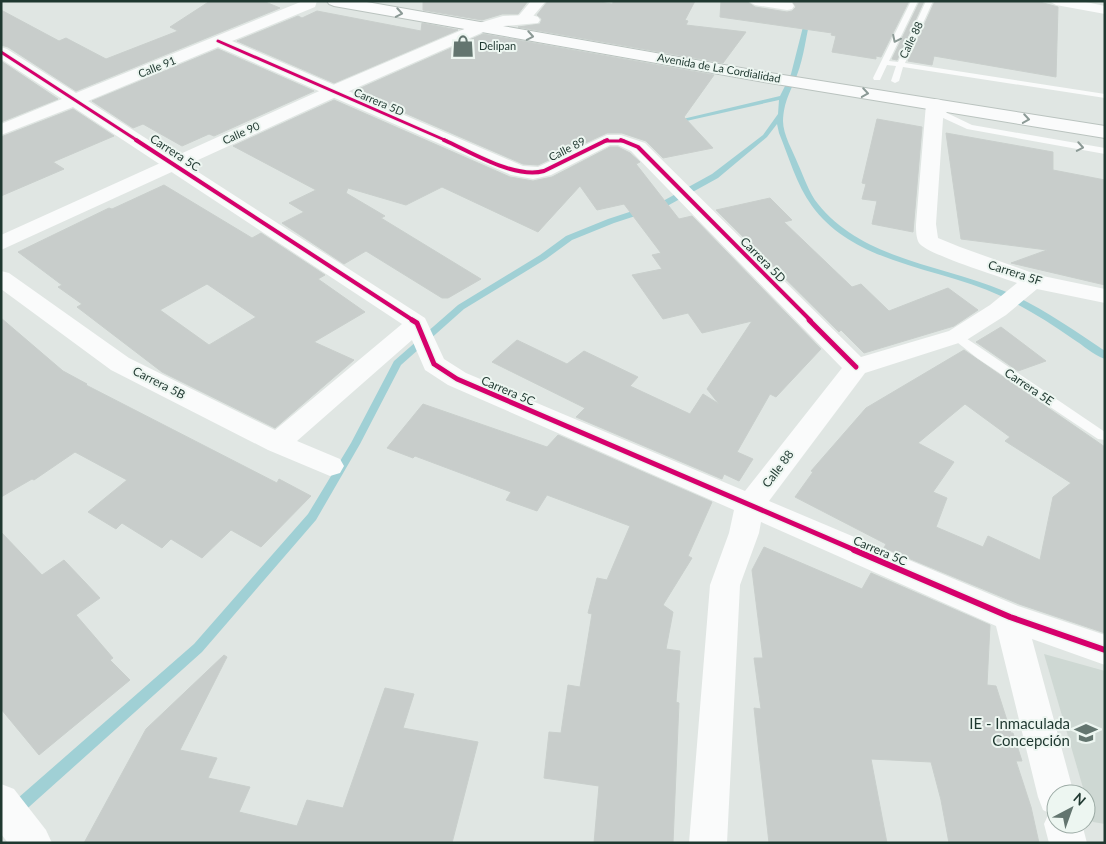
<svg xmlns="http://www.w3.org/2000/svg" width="1106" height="844" viewBox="0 0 1106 844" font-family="Lato,sans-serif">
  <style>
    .built { fill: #ced8d3 }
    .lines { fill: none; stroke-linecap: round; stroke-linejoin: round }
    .stream { fill: #a0d0d5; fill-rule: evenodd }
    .building { fill: #c8cdcb; stroke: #c9cfcc; fill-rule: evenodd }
    .secondary-casing { stroke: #bac3bf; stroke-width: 2 }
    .service { fill: #fafbfb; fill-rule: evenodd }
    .minor { fill: #fafbfb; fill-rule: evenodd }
    .tertiary { fill: #fafbfb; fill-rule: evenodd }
    .secondary { fill: #fafbfb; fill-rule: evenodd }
    .cycleway-far3-casing { stroke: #edf6f1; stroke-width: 5 }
    .cycleway-far2-casing { stroke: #edf6f1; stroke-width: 6 }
    .cycleway-far1-casing { stroke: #edf6f1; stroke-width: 8 }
    .cycleway-casing { stroke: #edf6f1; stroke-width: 9 }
    .cycleway-far3 { stroke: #d6006c; stroke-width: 3 }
    .cycleway-far2 { stroke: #d6006c; stroke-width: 4 }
    .cycleway-far1 { stroke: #d6006c; stroke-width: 5 }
    .cycleway { stroke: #d6006c; stroke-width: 6 }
    .oneway { stroke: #8c9a96 }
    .labels { text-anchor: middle; stroke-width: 4; stroke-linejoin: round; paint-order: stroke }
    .far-street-label { font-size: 11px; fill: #1f3830; stroke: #edf6f1 }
    .far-poi-label { font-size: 11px; fill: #1f3830; stroke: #edf6f1; text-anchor: start }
    .street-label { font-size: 12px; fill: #1f3830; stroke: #edf6f1 }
    .near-poi-label { font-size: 15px; fill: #1f3830; stroke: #edf6f1; text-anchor: end }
  </style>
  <rect width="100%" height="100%" fill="#e0e6e3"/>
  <!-- built -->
  <polygon class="built" points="1044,654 1105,671 1105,824 1093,822"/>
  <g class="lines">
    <!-- stream -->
    <path class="stream" d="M806 15 811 16C806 35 804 57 797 75 790 93 784 101 783 121 783 135 793 151 798 164 804 177 809 193 818 204 863 260 942 265 1004 291 1040 306 1073 330 1105 351V359C1093 355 1083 345 1073 339 1050 323 1026 308 1001 296 939 267 855 265 812 206 796 184 789 157 779 133L777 124 767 137 718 178 669 205 614 223 572 240 546 259 464 309 401 365 360 444 316 520 202 652 20 815 15 817 10 815 8 810 10 805 194 644 308 514 351 443 394 361 458 305 540 255 566 236 608 219 663 201 712 174 763 135 778 114 779 100 673 124 670 122 780 96 791 74Z"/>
  </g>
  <!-- building -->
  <g class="building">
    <polygon points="210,1 263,1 280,8 76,91 8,47 1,45 1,10 59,41 66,38 106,59 178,31 170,27"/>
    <polygon points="423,1 528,1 518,14 502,14 482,20 423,10"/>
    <polygon points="548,1 593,1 612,4 614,1 695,1 685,20 688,21 686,25 746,32 723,63 518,27 540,24 542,19 537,15"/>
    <polygon points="721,1 746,1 755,7 787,12 792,11 796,7 792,1 909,1 881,57 876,56 876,59 832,52 836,36 831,35 832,33 720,17"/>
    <polygon points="920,1 924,1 897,60 892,59"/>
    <polygon points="935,1 1036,1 1058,7 1056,77 934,56 932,65 908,61"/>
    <polygon points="317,11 421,31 422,23 458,30 334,83 237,41 298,16 302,18"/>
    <polygon points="483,34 714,75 684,117 713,148 663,158 646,141 622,133 607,133 538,165 523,164 354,91"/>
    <polygon points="218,49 314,91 214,136 209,134 182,146 143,124 133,128 92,101"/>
    <polygon points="1,61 58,99 1,122"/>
    <polygon points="334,100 510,177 533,181 552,177 610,147 618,147 630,153 640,162 636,164 679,219 692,216 821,349 776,397 770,394 737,452 753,459 739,481 724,474 722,479 576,417 585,408 492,362 517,340 567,364 584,351 638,377 630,386 690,414 703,394 719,404 707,389 752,321 702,333 688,313 663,319 632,275 662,269 652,255 661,253 624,204 597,210 580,186 538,232 442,187 406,205 348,188 346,193 385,216 381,218 481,279 448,298 442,298 366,251 344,264 282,223 304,212 289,203 316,190 233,146"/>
    <polygon points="73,109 114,136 53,162 64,169 1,196 1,137"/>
    <polygon points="877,119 922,127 913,232 872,224 877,201 862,199 866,184 862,183"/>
    <polygon points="946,133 1053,152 1053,170 1105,180 1105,285 1011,263 1047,250 961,239"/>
    <path d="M164 185 252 238 261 233 325 275 318 279 365 312 314 342 354 360 275 428 162 372 77 307 82 304 58 287 62 285 18 252 109 208 112 209ZM207 284 256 317 209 345 160 310Z"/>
    <polygon points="770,198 792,220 784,222 852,287 861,284 889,311 948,288 978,310 954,326 864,353 841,330 839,332 716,210"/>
    <polygon points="1,318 63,371 87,384 86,385 277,483 279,479 311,496 261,547 231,530 202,558 171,539 162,548 122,523 116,529 88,512 127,480 75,452 34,480 32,479 1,497"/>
    <polygon points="1001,327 1046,361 1018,371 976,342"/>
    <path d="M964 350 1105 447V633L1019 604 884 548 886 544 795 497 813 472 811 471 866 408ZM965 404 1010 437 1005 441 1071 483 1053 497 1040 560 988 536 983 547 936 527 947 498 933 492 954 462 918 443Z"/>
    <polygon points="423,404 547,447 558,435 712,502 688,556 692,558 663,605 673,612 666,649 680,651 676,702 679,703 673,843 594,843 599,786 544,778 549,732 561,733 568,685 580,687 592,614 588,613 597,578 607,580 630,526 547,495 537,511 506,500 511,492 415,456 413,458 387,448"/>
    <polygon points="1,532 42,575 64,560 100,598 76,615 113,658 110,660 130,680 39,755 1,709"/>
    <polygon points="764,547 862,589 871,573 990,625 987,685 996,686 1011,733 1013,733 1022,761 1016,761 1031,807 1039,843 949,843 941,800 931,762 871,759 887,843 769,843 754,708 761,709 754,658 763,658 752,570"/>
    <polygon points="224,655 227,657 180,750 217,758 208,778 250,787 239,812 297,826 307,800 343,808 385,688 414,694 403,728 478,742 452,843 84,843 146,729"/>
  </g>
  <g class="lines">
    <defs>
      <polygon id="secondary" points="327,1 361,1 764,72 1105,126 1105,138 764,82 334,6 329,4"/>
    </defs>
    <!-- secondary casing -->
    <use href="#secondary" class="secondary-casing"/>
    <!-- service -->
    <g class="service">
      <polygon points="911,1 918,1 889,61 898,62 926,1 933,1 905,63 1105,94 1105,98 903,67 899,81 895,83 891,81 896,66 887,65 880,80 874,80 873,78"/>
      <polygon points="932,102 938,102 947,113 972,125 1105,148 1105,154 967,129 941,117 931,104"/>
      <polygon points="957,332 1105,432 1105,440 1098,439 977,358 953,339 951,336 953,333"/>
    </g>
    <!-- minor -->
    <g class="minor">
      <path d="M303 1H317L315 7 232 41 523 166 538 167 607 135H621L645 143 861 357 949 331 990 305 1017 283C1001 277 926 254 919 243 916 238 916 230 916 224L926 104 929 100 935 99 941 100 944 104 936 224 938 238 960 247 1038 275 1105 289V303L1037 289 1006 315 965 341 865 373 769 501 1018 606 1105 635V665L1032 639 1074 794H1056V824H1082L1087 843H1049L1044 824 1049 813 1043 810 1038 797 996 626 761 522 759 533 740 585 727 843H689L710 585 729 533 734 510 448 385 425 370 412 340 297 441 340 459 344 466 340 473 330 476 268 450 111 370 1 289V271L9 273 129 358 275 430 402 324 73 107 1 135V124L62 99 1 59V47L7 49 76 93ZM218 47 511 175 533 179 551 175 610 145H618L631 151 842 368 745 491 466 373 444 359 425 318 88 101Z"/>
      <polygon points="531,1 546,1 528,22 518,22 516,19"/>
      <polygon points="748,1 792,3 794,6 792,9 787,10 755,5"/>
      <polygon points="1049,1 1081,1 1105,6 1105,14 1056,5"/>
      <polygon points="1,784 14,789 46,830 52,843 8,843 1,834"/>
    </g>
    <!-- tertiary -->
    <polygon class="tertiary" points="532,15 538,17 540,20 538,23 504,26 488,30 338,96 1,250 1,235 326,88 476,24 503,16"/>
    <!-- secondary -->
    <use href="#secondary" class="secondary"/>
    <defs>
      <g id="cycleway-far3">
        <polyline points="218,41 447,141"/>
        <polyline points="1,52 138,141"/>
        <polyline points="604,141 624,141"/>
      </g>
      <g id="cycleway-far2">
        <polyline points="136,140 414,321"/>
        <path d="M444 140C471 152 514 179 544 171L607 140"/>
        <polyline points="621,140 638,147 811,321"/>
      </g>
      <g id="cycleway-far1">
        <polyline points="412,320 417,323 434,364 457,379 857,551"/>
        <polyline points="809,320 856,367"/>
      </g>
      <polyline id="cycleway" points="854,550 1010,617 1105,650"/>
    </defs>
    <!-- cycleway-far3 casing -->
    <use href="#cycleway-far3" class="cycleway-far3-casing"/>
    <!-- cycleway-far2 casing -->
    <use href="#cycleway-far2" class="cycleway-far2-casing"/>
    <!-- cycleway-far1 casing -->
    <use href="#cycleway-far1" class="cycleway-far1-casing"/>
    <!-- cycleway casing -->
    <use href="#cycleway" class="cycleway-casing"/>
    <!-- cycleway-far3 -->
    <use href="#cycleway-far3" class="cycleway-far3"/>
    <!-- cycleway-far2 -->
    <use href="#cycleway-far2" class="cycleway-far2"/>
    <!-- cycleway-far1 -->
    <use href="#cycleway-far1" class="cycleway-far1"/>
    <!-- cycleway -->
    <use href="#cycleway" class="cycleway"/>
  </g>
  <!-- one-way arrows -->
  <defs><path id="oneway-chevron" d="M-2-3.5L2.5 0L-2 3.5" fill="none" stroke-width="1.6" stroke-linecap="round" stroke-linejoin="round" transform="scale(1.25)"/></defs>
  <g class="oneway">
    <use href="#oneway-chevron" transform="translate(399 13) rotate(10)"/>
    <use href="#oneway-chevron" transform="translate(530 36) rotate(10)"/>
    <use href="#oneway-chevron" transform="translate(896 39) rotate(116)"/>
    <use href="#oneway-chevron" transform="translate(865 93) rotate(9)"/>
    <use href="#oneway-chevron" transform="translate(1026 119) rotate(9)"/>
    <use href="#oneway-chevron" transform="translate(1080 147) rotate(10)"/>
  </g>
  <!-- icons -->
  <defs>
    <symbol id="shop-bare" viewBox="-9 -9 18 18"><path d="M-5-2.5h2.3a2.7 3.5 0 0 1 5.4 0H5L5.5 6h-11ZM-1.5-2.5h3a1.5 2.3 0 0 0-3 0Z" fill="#63756f" stroke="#edf6f1" stroke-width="2.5" paint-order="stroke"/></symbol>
    <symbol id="school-bare" viewBox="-9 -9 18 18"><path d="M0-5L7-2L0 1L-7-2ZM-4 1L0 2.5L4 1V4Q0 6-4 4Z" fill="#63756f" stroke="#edf6f1" stroke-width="2.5" paint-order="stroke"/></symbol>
  </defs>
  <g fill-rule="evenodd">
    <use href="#shop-bare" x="447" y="30" width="32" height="32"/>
    <use href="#school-bare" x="1070" y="717" width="32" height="32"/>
  </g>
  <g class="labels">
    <!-- far-street labels -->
    <g class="far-street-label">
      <text transform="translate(911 40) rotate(-64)" y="4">Calle 88</text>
      <text transform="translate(157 67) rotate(-22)" y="4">Calle 91</text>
      <text transform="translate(719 68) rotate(10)" y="4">Avenida de La Cordialidad</text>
      <text transform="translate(379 102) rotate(23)" y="4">Carrera 5D</text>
      <text transform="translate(241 133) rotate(-24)" y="4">Calle 90</text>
      <text transform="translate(567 149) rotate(-27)" y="4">Calle 89</text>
    </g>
    <!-- far-poi labels -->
    <g class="far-poi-label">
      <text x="479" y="50">Delipan</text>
    </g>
    <!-- street labels -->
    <g class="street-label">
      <text transform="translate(175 153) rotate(33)" y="4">Carrera 5C</text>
      <text transform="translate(763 260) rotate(45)" y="4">Carrera 5D</text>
      <text transform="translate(1015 273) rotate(18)" y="4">Carrera 5F</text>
      <text transform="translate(159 383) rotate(27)" y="4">Carrera 5B</text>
      <text transform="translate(1029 387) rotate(34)" y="4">Carrera 5E</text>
      <text transform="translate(508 391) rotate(23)" y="4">Carrera 5C</text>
      <text transform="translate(778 469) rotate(-53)" y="4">Calle 88</text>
      <text transform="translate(880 551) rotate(23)" y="4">Carrera 5C</text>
    </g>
    <!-- near-poi labels -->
    <g class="near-poi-label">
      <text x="1070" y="729">IE - Inmaculada<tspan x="1070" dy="17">Concepción</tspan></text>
    </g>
  </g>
  <!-- border -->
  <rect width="1106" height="844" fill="none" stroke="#1f3830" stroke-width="5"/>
  <!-- north arrow -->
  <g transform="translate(1071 809) rotate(41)"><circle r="24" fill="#edf6f1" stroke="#9baaa4"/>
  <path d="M0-4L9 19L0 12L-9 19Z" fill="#63756f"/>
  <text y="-8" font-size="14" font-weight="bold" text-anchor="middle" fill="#1f3830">N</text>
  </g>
</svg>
